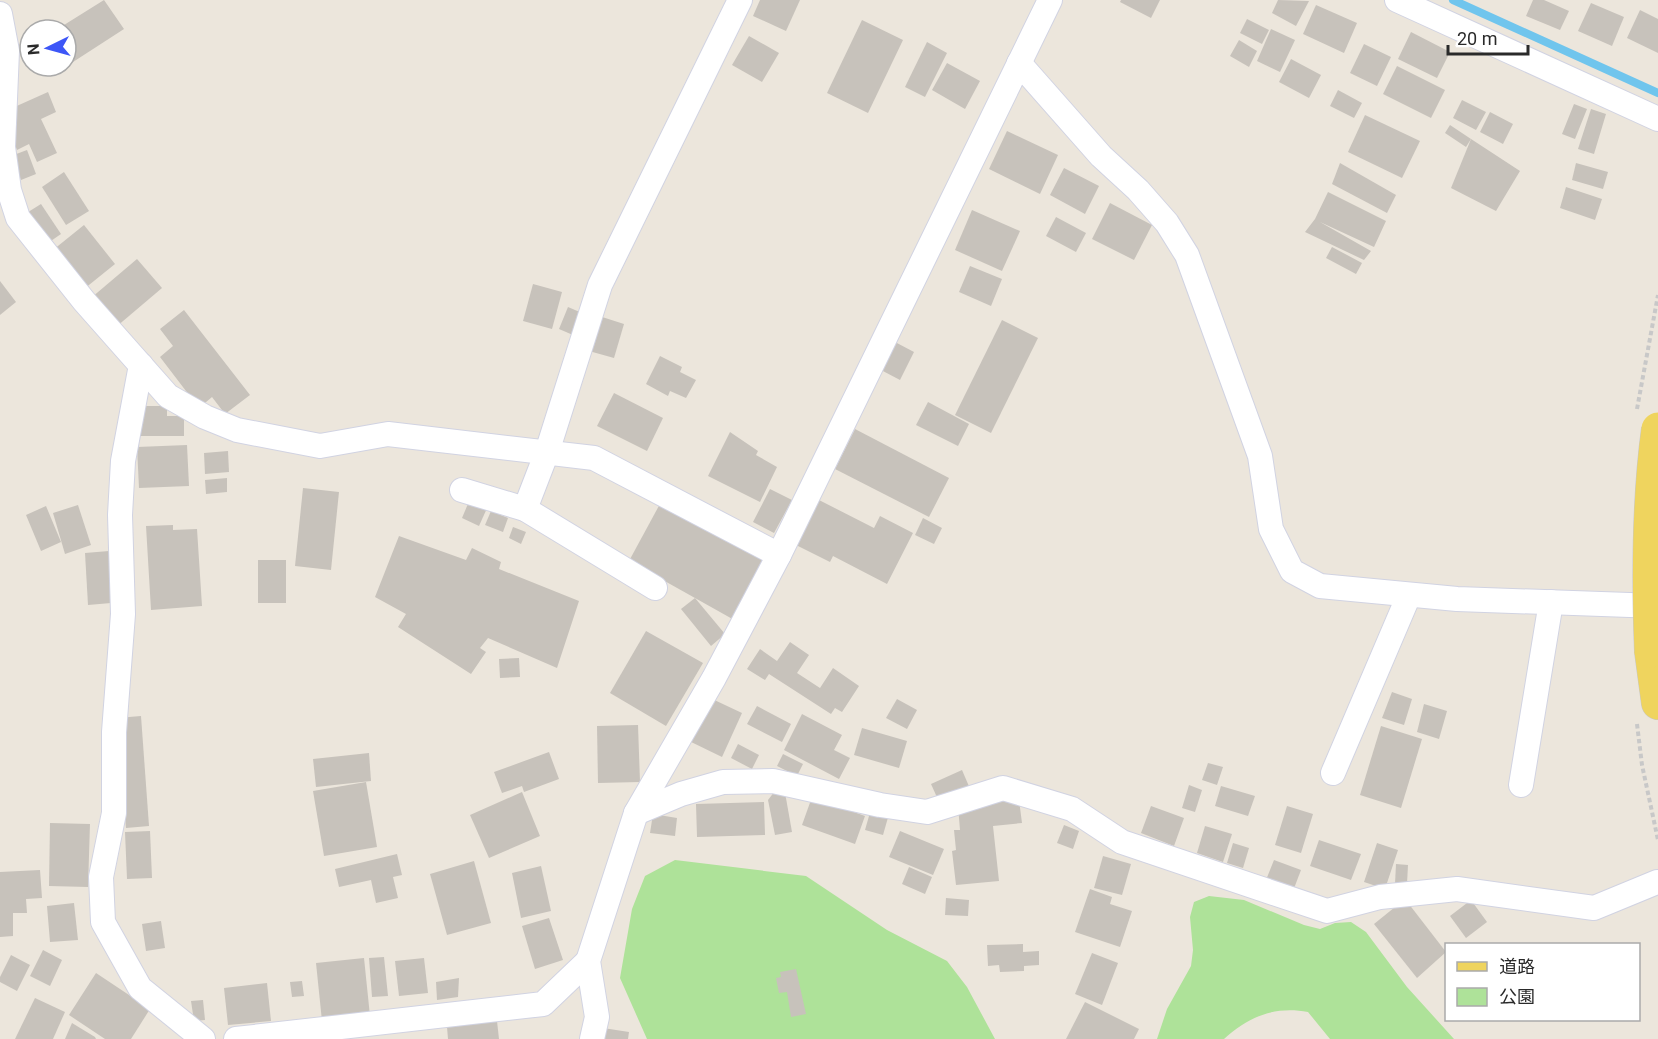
<svg xmlns="http://www.w3.org/2000/svg" width="1658" height="1039" viewBox="0 0 1658 1039" font-family="Roboto,'Noto Sans JP',sans-serif">
  <style>
    .green { fill: #aee299 }
    .lines { fill: none; stroke-linecap: round; stroke-linejoin: round }
    .stream { stroke: #70c5ed; stroke-width: 8 }
    .building { fill: #c7c2bb }
    .minor-casing { stroke: #d1d3e2; stroke-width: 26 }
    .primary-casing { stroke: #c8c8c8; stroke-width: 34 }
    .path { stroke: #c8c8c8; stroke-width: 4; stroke-dasharray: 4.5 3; stroke-linecap: butt }
    .minor { stroke: #fff; stroke-width: 24 }
    .primary { stroke: #efd45e; stroke-width: 33 }
    .primary-bridge-casing { stroke: #c8c8c8; stroke-width: 34; stroke-linecap: butt }
    .path-bridge { stroke: #c8c8c8; stroke-width: 4; stroke-dasharray: 4.5 3; stroke-linecap: butt }
    .primary-bridge { stroke: #efd45e; stroke-width: 33 }
  </style>
  <rect width="100%" height="100%" fill="#ece6dc"/>
  <!-- green -->
  <g class="green">
    <polygon points="675,860 806,876 887,930 947,961 967,987 995,1039 647,1039 620,978 632,909 645,876"/>
    <path d="M1209 896 1244 900 1304 925 1320 929 1335 923 1351 922 1366 932 1407 987 1454 1039H1330L1308 1012C1275 1006 1249 1016 1224 1039H1157L1167 1009 1191 966 1193 950 1190 917 1194 902Z"/>
  </g>
  <g class="lines">
    <!-- stream -->
    <polyline class="stream" points="1453,0 1658,93"/>
  </g>
  <!-- building -->
  <g class="building">
    <polygon points="104,0 124,29 73,62 66,52 66,30 56,30"/>
    <polygon points="760,0 800,0 786,31 753,16"/>
    <polygon points="1121,0 1160,0 1151,18 1120,2"/>
    <polygon points="1278,0 1309,1 1296,26 1272,13"/>
    <polygon points="1533,0 1544,0 1569,11 1560,30 1526,16"/>
    <polygon points="1591,3 1624,17 1612,46 1578,31"/>
    <polygon points="1316,5 1357,23 1344,53 1303,34"/>
    <polygon points="1640,10 1658,19 1658,53 1627,38"/>
    <polygon points="1247,19 1269,30 1262,44 1240,33"/>
    <polygon points="862,20 903,40 868,113 827,93"/>
    <polygon points="1271,29 1295,40 1280,72 1257,61"/>
    <polygon points="1411,32 1450,52 1437,78 1398,59"/>
    <polygon points="749,36 779,53 762,82 732,65"/>
    <polygon points="1239,40 1257,51 1249,67 1230,56"/>
    <polygon points="927,42 947,53 925,97 905,87"/>
    <polygon points="1364,44 1391,57 1377,86 1350,73"/>
    <polygon points="30,47 30,66 41,66 33,71 21,53"/>
    <polygon points="1291,59 1321,75 1309,98 1279,82"/>
    <polygon points="947,63 980,81 965,109 932,90"/>
    <polygon points="1397,66 1445,90 1431,118 1383,94"/>
    <polygon points="1338,90 1362,103 1354,118 1330,106"/>
    <polygon points="48,92 56,112 41,119 57,153 37,162 29,144 17,150 7,129 17,125 10,109"/>
    <polygon points="1462,100 1486,112 1476,130 1453,118"/>
    <polygon points="1574,104 1587,109 1575,139 1562,134"/>
    <polygon points="1591,109 1606,114 1594,154 1578,149"/>
    <polygon points="1490,112 1513,124 1503,144 1480,132"/>
    <polygon points="1365,115 1420,141 1402,178 1348,152"/>
    <polygon points="1450,125 1471,139 1466,147 1445,133"/>
    <polygon points="1007,131 1058,155 1040,194 989,169"/>
    <polygon points="1471,139 1520,171 1496,211 1451,188"/>
    <polygon points="27,150 36,174 21,180 11,156"/>
    <polygon points="1340,163 1396,195 1387,213 1332,184"/>
    <polygon points="1576,163 1608,172 1603,189 1572,180"/>
    <polygon points="1064,168 1099,186 1085,214 1050,195"/>
    <polygon points="64,172 89,211 66,225 42,187"/>
    <polygon points="1566,187 1602,199 1595,220 1560,208"/>
    <polygon points="1328,192 1386,221 1374,247 1320,222 1371,251 1364,260 1305,232 1315,219"/>
    <polygon points="1110,203 1152,225 1134,260 1092,239"/>
    <polygon points="41,204 61,234 45,245 25,214"/>
    <polygon points="972,210 1020,231 1002,271 955,250"/>
    <polygon points="1056,217 1086,233 1076,252 1046,236"/>
    <polygon points="84,225 115,264 84,289 53,250"/>
    <polygon points="1332,247 1362,263 1356,274 1326,258"/>
    <polygon points="137,259 162,288 116,327 91,298"/>
    <polygon points="970,266 1002,279 991,306 959,292"/>
    <polygon points="0,281 16,302 0,315"/>
    <polygon points="533,284 562,292 552,329 523,321"/>
    <polygon points="568,307 582,313 573,335 559,329"/>
    <polygon points="184,310 250,395 225,414 212,397 199,408 160,357 173,346 160,329"/>
    <polygon points="599,316 624,324 614,358 589,351"/>
    <polygon points="1002,320 1038,338 991,433 955,415"/>
    <polygon points="895,342 914,352 900,380 881,370"/>
    <polygon points="660,356 682,367 680,372 696,380 686,398 670,391 668,396 646,384"/>
    <polygon points="614,393 663,418 647,451 597,426"/>
    <polygon points="928,402 969,424 958,446 916,425"/>
    <polygon points="140,406 167,406 167,416 184,416 184,436 140,436"/>
    <polygon points="855,429 949,478 929,517 835,469"/>
    <polygon points="730,432 758,451 756,455 777,467 760,502 708,476"/>
    <polygon points="187,445 189,486 139,488 137,447"/>
    <polygon points="228,451 229,472 205,474 204,453"/>
    <polygon points="227,478 227,492 206,494 205,480"/>
    <polygon points="303,488 339,492 331,570 295,566"/>
    <polygon points="770,489 792,500 774,533 753,522"/>
    <polygon points="470,499 488,506 479,526 462,518"/>
    <polygon points="819,500 874,528 880,516 913,533 887,584 833,556 830,562 796,545"/>
    <polygon points="661,502 769,562 736,621 629,561"/>
    <polygon points="78,505 91,545 65,554 53,513"/>
    <polygon points="46,506 61,542 41,551 26,515"/>
    <polygon points="491,511 508,518 503,532 485,525"/>
    <polygon points="923,518 942,528 934,544 915,535"/>
    <polygon points="173,525 173,530 197,529 202,606 151,610 146,526"/>
    <polygon points="513,527 526,532 521,544 509,538"/>
    <polygon points="399,536 466,560 472,548 501,562 499,569 579,601 557,668 488,638 480,648 486,652 471,674 398,627 406,614 375,597"/>
    <polygon points="109,551 111,603 88,605 85,553"/>
    <rect x="258" y="560" width="28" height="43"/>
    <polygon points="695,598 725,634 711,646 681,609"/>
    <polygon points="646,631 703,663 666,726 610,693"/>
    <polygon points="790,642 809,655 797,673 820,688 833,668 859,686 842,712 835,708 831,714 769,674 765,680 747,669 760,649 777,661"/>
    <polygon points="519,658 520,677 500,678 499,659"/>
    <polygon points="1392,692 1412,699 1404,725 1382,718"/>
    <polygon points="708,697 742,713 722,757 687,740"/>
    <polygon points="897,699 917,710 907,729 886,718"/>
    <polygon points="1424,704 1447,711 1439,739 1417,732"/>
    <polygon points="757,706 791,724 782,742 747,724"/>
    <polygon points="802,714 842,735 834,750 850,758 839,779 784,750"/>
    <polygon points="141,716 149,826 126,828 117,718"/>
    <polygon points="638,725 640,782 598,783 597,726"/>
    <polygon points="1381,726 1422,739 1401,808 1360,795"/>
    <polygon points="862,728 907,741 899,768 854,755"/>
    <polygon points="738,744 759,755 752,769 731,758"/>
    <polygon points="549,752 559,779 524,792 522,786 502,793 494,772"/>
    <polygon points="369,753 371,781 316,787 313,759"/>
    <polygon points="783,754 803,764 797,776 777,766"/>
    <polygon points="1208,763 1223,767 1217,785 1202,780"/>
    <polygon points="962,770 971,791 940,804 931,784"/>
    <polygon points="366,782 377,847 324,856 313,791"/>
    <polygon points="1189,785 1202,790 1195,812 1182,808"/>
    <polygon points="1221,786 1255,796 1248,816 1215,806"/>
    <polygon points="778,787 784,787 792,832 775,835 768,800"/>
    <polygon points="522,792 540,836 489,858 470,815"/>
    <polygon points="812,797 865,816 855,844 802,825"/>
    <polygon points="1019,800 1022,823 993,826 999,881 956,885 952,851 956,850 954,830 960,830 958,806"/>
    <polygon points="764,802 765,835 697,837 696,804"/>
    <polygon points="1151,806 1184,818 1174,846 1141,833"/>
    <polygon points="1287,806 1313,814 1301,853 1275,845"/>
    <polygon points="871,809 889,814 883,835 865,830"/>
    <polygon points="653,814 677,818 675,836 650,833"/>
    <polygon points="50,823 90,824 88,887 49,886"/>
    <polygon points="1064,825 1079,831 1073,849 1057,843"/>
    <polygon points="1205,826 1232,834 1223,862 1197,853"/>
    <polygon points="150,831 152,878 127,879 125,832"/>
    <polygon points="900,831 944,849 933,875 889,857"/>
    <polygon points="1319,840 1361,854 1351,880 1310,866"/>
    <polygon points="1233,843 1249,848 1243,868 1227,863"/>
    <polygon points="1377,843 1398,850 1385,889 1364,882"/>
    <polygon points="397,854 402,875 393,877 398,898 376,903 371,880 339,887 335,869"/>
    <polygon points="1103,856 1131,864 1122,895 1094,888"/>
    <polygon points="1274,860 1301,870 1293,891 1266,880"/>
    <polygon points="474,861 491,923 447,935 430,874"/>
    <polygon points="1396,864 1408,865 1407,884 1395,884"/>
    <polygon points="541,866 551,911 521,918 512,873"/>
    <polygon points="909,867 932,877 925,894 902,884"/>
    <polygon points="40,870 42,898 26,899 27,913 13,913 13,936 0,937 0,872"/>
    <polygon points="1090,889 1112,897 1110,904 1132,911 1120,947 1075,932"/>
    <polygon points="946,898 969,900 968,916 945,915"/>
    <polygon points="1405,899 1446,952 1417,978 1374,924"/>
    <polygon points="1471,900 1487,922 1466,938 1450,916"/>
    <polygon points="74,903 78,940 50,942 47,906"/>
    <polygon points="549,918 563,960 535,969 522,926"/>
    <polygon points="161,921 165,948 146,951 142,924"/>
    <polygon points="1023,944 1023,952 1039,951 1039,965 1024,966 1024,971 1000,972 999,965 988,966 987,945"/>
    <polygon points="43,950 62,960 50,986 30,976"/>
    <polygon points="1092,953 1118,963 1102,1005 1075,994"/>
    <polygon points="11,955 30,965 17,991 0,982 0,977"/>
    <polygon points="384,957 388,996 372,997 369,958"/>
    <polygon points="364,958 370,1016 322,1021 316,963"/>
    <polygon points="424,958 428,993 399,996 395,961"/>
    <polygon points="796,969 806,1014 791,1017 787,992 779,993 776,978 781,977 780,972"/>
    <polygon points="96,973 150,1009 131,1039 105,1039 69,1015"/>
    <polygon points="459,978 458,997 437,1000 436,982"/>
    <polygon points="302,981 304,996 292,997 290,982"/>
    <polygon points="267,983 271,1021 228,1025 224,988"/>
    <polygon points="35,998 65,1012 53,1039 15,1039"/>
    <polygon points="203,1000 205,1020 194,1021 191,1001"/>
    <polygon points="1085,1002 1139,1029 1134,1039 1066,1039"/>
    <polygon points="497,1021 499,1039 448,1039 447,1027"/>
    <polygon points="72,1023 95,1037 96,1039 65,1039"/>
    <polygon points="603,1028 629,1032 628,1039 601,1039"/>
  </g>
  <g class="lines">
    <defs>
      <g id="minor">
        <polyline points="1397,0 1658,119"/>
        <polyline points="0,14 7,51 3,147 9,190 18,218 84,301 168,396 205,417 237,430 320,446 388,434 594,458 779,555"/>
        <polyline points="1019,63 1101,156 1138,190 1167,223 1187,255 1260,456 1271,529 1292,571 1320,586 1457,599 1658,606"/>
        <polyline points="141,365 123,461 120,515 123,614 114,732 114,813 101,877 103,922 140,988 203,1039"/>
        <polyline points="462,490 525,509 655,588"/>
        <polyline points="525,509 547,452 600,285 740,0"/>
        <polyline points="1333,773 1409,595"/>
        <polyline points="1521,785 1551,602"/>
        <polyline points="636,813 681,794 723,782 773,781 880,805 927,812 1003,788 1072,809 1122,842 1327,911 1380,897 1457,889 1594,908 1657,882"/>
        <polyline points="236,1039 543,1004 588,961"/>
        <polyline points="592,1039 597,1017 588,961 636,813 714,678 779,555 1050,0"/>
      </g>
      <polyline id="primary" points="1651,651 1658,703"/>
    </defs>
    <!-- minor casing -->
    <use href="#minor" class="minor-casing"/>
    <!-- primary casing -->
    <use href="#primary" class="primary-casing"/>
    <!-- path -->
    <polyline class="path" points="1637,724 1642,765 1658,840"/>
    <!-- minor -->
    <use href="#minor" class="minor"/>
    <!-- primary -->
    <use href="#primary" class="primary"/>
    <defs>
      <path id="primary-bridge" d="M1651 651C1648 576 1648 503 1658 429"/>
    </defs>
    <!-- primary-bridge casing -->
    <use href="#primary-bridge" class="primary-bridge-casing"/>
    <!-- path-bridge -->
    <polyline class="path-bridge" points="1637,409 1658,295"/>
    <!-- primary-bridge -->
    <use href="#primary-bridge" class="primary-bridge"/>
  </g>
  <!-- legend -->
  <rect x="1445" y="943" width="195" height="78" fill="#ffffff" stroke="#aaaaaa" stroke-width="1.5"/>
  <rect x="1457" y="962" width="30" height="9" fill="#efd45e" stroke="#aaaaaa" stroke-width="1.5"/>
  <text x="1499" y="973" font-size="18" fill="#2a2a2a">道路</text>
  <rect x="1457" y="988" width="30" height="18" fill="#aee299" stroke="#aaaaaa" stroke-width="1.5"/>
  <text x="1499" y="1003" font-size="18" fill="#2a2a2a">公園</text>
  <!-- north arrow -->
  <g transform="translate(48 48) rotate(265)"><circle r="28" fill="#ffffff" stroke="#aaaaaa" stroke-width="1.5"/>
  <path d="M0-4.5L10 22L0 15L-10 22Z" fill="#3d56f7"/>
  <text y="-9" font-size="16" font-weight="bold" text-anchor="middle" fill="#2a2a2a">N</text>
  </g>
  <!-- scale -->
  <path d="M1448 45v9h80v-9" fill="none" stroke="#2a2a2a" stroke-width="3"/>
  <text x="1457" y="45" font-size="18" fill="#2a2a2a" stroke="#ffffff" stroke-width="4.5" paint-order="stroke">20 m</text>
</svg>
